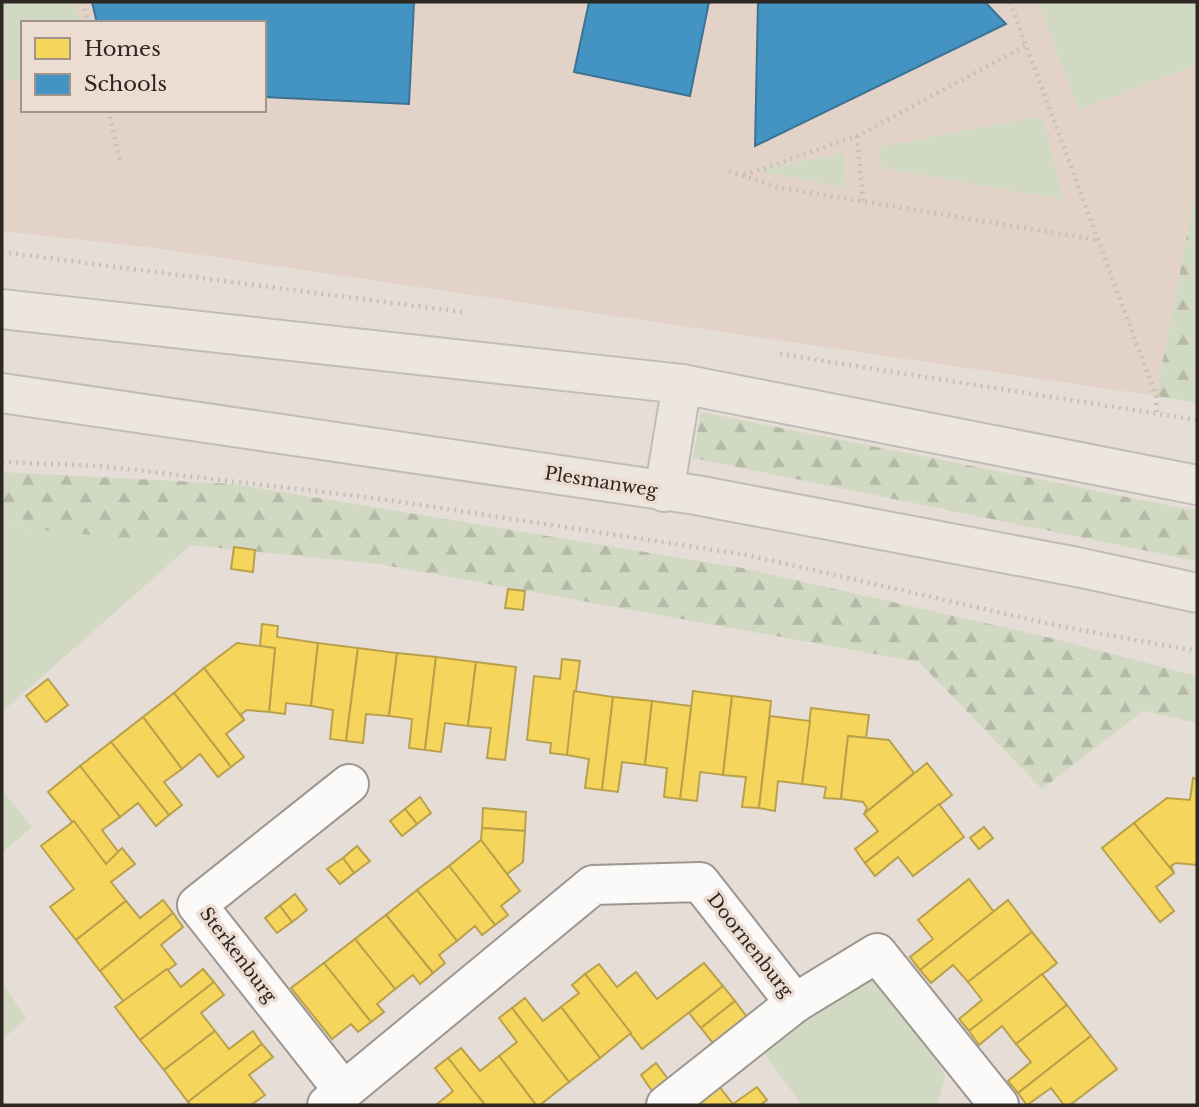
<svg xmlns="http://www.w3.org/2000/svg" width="1199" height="1107" viewBox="0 0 1199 1107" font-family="'Libre Baskerville',serif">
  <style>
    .built { fill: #e3d2c8; fill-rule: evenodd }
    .green { fill: #d2d9c3 }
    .forest { fill: url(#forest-firs) }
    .homes { fill: #f6d55c; stroke: #b9a14b; stroke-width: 2 }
    .schools { fill: #4393c3; stroke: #3c7393; stroke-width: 2 }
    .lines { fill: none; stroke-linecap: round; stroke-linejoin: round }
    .minor-casing { stroke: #9c9691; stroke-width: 42 }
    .major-casing { stroke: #c0bcb8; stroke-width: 42 }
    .path { stroke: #c3c0be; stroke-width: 4.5; stroke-dasharray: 2 5; stroke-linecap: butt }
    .minor { stroke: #fbfaf9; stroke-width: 38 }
    .major { stroke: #ece6de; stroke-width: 38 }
    .labels { text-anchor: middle; stroke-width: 7; stroke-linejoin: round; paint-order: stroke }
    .street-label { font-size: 18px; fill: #2c2722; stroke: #ecdcd1 }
  </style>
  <defs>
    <pattern id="forest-firs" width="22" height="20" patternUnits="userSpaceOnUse" patternTransform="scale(1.75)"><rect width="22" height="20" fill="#d2d9c3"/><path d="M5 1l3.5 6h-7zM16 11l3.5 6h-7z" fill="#b4baa7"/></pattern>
  </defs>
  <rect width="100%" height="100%" fill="#e6ddd7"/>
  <!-- built -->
  <path class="built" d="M2 2H1197V184L1156 396 155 248 2 231ZM23 23H264V110H23Z"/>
  <!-- green -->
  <g class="green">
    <polygon points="2,2 75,2 80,23 23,23 23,81 2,79"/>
    <polygon points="1038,2 1197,2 1197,65 1079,110"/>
    <polygon points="1042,116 1064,200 882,168 879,147"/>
    <polygon points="844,152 846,188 758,171"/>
    <polygon points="2,526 192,544 2,712"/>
    <polygon points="2,790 32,827 2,853"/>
    <polygon points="880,979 925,1037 945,1076 937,1105 802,1105 762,1050 853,982"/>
    <polygon points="2,983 26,1018 2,1040"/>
  </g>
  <!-- forest -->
  <g class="forest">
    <polygon points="1197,184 1197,403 1156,396"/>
    <polygon points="701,412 1197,511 1197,561 693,458"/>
    <polygon points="2,472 233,484 742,568 1051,638 1197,676 1197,723 1143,711 1042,789 919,662 378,564 2,526"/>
  </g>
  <!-- homes -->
  <g class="homes">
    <polygon points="234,547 255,550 253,572 231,569"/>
    <polygon points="508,589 525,591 523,610 505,608"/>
    <polygon points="262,624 278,626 277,637 318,643 311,706 286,703 285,714 269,712 275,648 260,646"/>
    <polygon points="237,643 275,648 269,712 247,710 241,714 244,720 204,668"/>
    <polygon points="318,643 358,648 346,741 330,739 333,710 311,706"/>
    <polygon points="358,648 397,653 389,716 366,714 363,743 346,741"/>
    <polygon points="397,653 436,657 425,750 409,748 412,719 389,716"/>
    <polygon points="436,657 476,662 468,726 445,723 441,752 425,750"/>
    <polygon points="562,659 580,661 567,755 550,753 551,743 527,740 534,676 560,679"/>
    <polygon points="476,662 516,667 505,760 487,758 491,728 468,726"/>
    <polygon points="204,668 244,720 226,734 244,757 231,767 174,693"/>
    <polygon points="48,679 68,705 46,722 26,696"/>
    <polygon points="574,691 613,697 602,790 585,788 589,759 567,755"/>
    <polygon points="693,691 732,696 723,775 700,772 697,801 680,799"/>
    <polygon points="174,693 231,767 218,777 200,754 182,769 143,717"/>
    <polygon points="732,696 771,701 759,808 742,807 746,777 723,775"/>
    <polygon points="613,697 652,701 645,765 622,762 618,792 602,790"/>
    <polygon points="652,701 691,706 680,799 664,797 667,768 645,765"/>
    <polygon points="811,708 869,715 866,738 848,736 841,799 824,798 826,787 802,784"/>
    <polygon points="770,716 810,721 802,784 778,781 775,811 759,808"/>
    <polygon points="143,717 182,769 164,782 182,805 169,815 111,742"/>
    <polygon points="848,736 889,740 914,773 864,814 867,808 863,802 841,799"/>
    <polygon points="111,742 169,815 156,826 138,803 120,817 80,766"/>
    <polygon points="927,763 952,795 865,863 855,849 878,831 864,814"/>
    <polygon points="80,766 120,817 102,830 119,853 106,864 48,792"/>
    <polygon points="1193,778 1197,779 1197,865 1176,863 1171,866 1174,873 1134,823 1167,798 1190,800"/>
    <polygon points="420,797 431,813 417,824 405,809"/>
    <polygon points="939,804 964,837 913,876 898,857 875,876 865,863"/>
    <polygon points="483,808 526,812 525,831 482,828"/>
    <polygon points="405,809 417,824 402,836 390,821"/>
    <polygon points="74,821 106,864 122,848 135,864 111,882 126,901 76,940 50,907 74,889 41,846"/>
    <polygon points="1134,823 1174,873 1156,887 1174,911 1160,922 1102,848"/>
    <polygon points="984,827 993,838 979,849 970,838"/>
    <polygon points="482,828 525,831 523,862 507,874 481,840"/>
    <polygon points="481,840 520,891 501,906 508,915 495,925 449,866"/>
    <polygon points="357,846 370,861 354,873 343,858"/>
    <polygon points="343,858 354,873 340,884 327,869"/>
    <polygon points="449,866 495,925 482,935 475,926 457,941 417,890"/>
    <polygon points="969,879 994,912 920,970 910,957 933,939 918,920"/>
    <polygon points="417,890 457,941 439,955 445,963 433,973 386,915"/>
    <polygon points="295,894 307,910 292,922 280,906"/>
    <polygon points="163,900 173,913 100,971 76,940 126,901 140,918"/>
    <polygon points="1008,900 1032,932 968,982 953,965 931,983 920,970"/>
    <polygon points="280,906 292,922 277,933 265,918"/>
    <polygon points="173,913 183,927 161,945 176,964 124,1002 100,971"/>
    <polygon points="386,915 433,973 420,984 413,975 395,989 355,939"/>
    <polygon points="1032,932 1057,963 969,1031 959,1019 982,1000 968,982"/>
    <polygon points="355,939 395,989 377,1004 384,1012 371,1022 324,963"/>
    <polygon points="324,963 371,1022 358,1032 351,1024 332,1039 291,988"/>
    <polygon points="704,963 723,986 642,1049 585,974 599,964 617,987 636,972 657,999"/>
    <polygon points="167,969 181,987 203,969 214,982 140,1040 115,1007"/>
    <polygon points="585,974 631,1033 600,1058 561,1007 579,993 572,985"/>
    <polygon points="1042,974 1067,1005 1016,1044 1002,1026 979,1045 969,1031"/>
    <polygon points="214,982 224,995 201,1013 215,1031 164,1070 140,1040"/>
    <polygon points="723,986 735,1001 701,1028 689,1013"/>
    <polygon points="525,998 543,1021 561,1007 600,1058 569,1082 512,1008"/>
    <polygon points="735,1001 747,1017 713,1043 701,1028"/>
    <polygon points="1067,1005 1091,1036 1018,1093 1008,1081 1031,1062 1016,1044"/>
    <polygon points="512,1008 569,1082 540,1105 536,1105 499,1056 517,1042 499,1018"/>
    <polygon points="215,1031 229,1049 253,1031 262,1044 188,1102 164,1070"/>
    <polygon points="1091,1036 1117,1069 1070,1105 1064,1105 1051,1088 1027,1105 1018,1093"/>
    <polygon points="262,1044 273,1057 249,1075 265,1095 251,1105 191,1105 188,1102"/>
    <polygon points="461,1048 480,1071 499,1056 536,1105 485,1105 448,1058"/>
    <polygon points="448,1058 485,1105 436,1105 453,1091 435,1068"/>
    <polygon points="656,1063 668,1079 652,1091 641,1075"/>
    <polygon points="718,1085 733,1104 757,1087 767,1100 760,1105 692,1105"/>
  </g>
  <!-- schools -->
  <g class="schools">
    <polygon points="92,2 414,2 409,104 264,97 264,23 97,23"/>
    <polygon points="589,2 709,2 690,96 574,72"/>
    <polygon points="758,2 985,2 1006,24 755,146"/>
  </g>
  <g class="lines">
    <defs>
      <g id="minor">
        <polyline points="343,1090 197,905 349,784"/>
        <polyline points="327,1105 593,885 700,882 795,1003 877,953 999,1105"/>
        <polyline points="666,1105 795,1003"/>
      </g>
      <g id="major">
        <polyline points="2,309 682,384 1197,485"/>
        <polyline points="2,393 696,495 1077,567 1197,593"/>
        <polyline points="664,492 682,384"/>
      </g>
    </defs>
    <!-- minor casing -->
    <use href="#minor" class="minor-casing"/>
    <!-- major casing -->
    <use href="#major" class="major-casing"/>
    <!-- path -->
    <g class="path">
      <polyline points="83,2 88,23"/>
      <polyline points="1010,2 1156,396 1157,416"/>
      <polyline points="108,110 121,163"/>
      <polyline points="857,136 863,201"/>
      <polyline points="729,171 776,187 1098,240"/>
      <polyline points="744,175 857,136 1027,45"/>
      <polyline points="2,252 462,312"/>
      <polyline points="780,354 1197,420"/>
      <polyline points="2,462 101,466 382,499 747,555 1059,626 1197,651"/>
    </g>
    <!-- minor -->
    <use href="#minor" class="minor"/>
    <!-- major -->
    <use href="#major" class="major"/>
  </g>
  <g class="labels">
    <!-- street labels -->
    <g class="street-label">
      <text transform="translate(601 482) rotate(9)" y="6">Plesmanweg</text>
      <text transform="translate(750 945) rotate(52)" y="6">Doornenburg</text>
      <text transform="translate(238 955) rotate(53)" y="6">Sterkenburg</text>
    </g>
  </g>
  <!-- border -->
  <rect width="1199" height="1107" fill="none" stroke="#2c2722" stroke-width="7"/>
  <!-- legend -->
  <rect x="21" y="21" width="245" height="91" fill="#ecdcd1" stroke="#9f948b" stroke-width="2"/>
  <rect x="35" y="38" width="35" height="21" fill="#f6d55c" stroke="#9f948b" stroke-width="2"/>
  <text x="84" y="56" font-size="21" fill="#2c2722">Homes</text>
  <rect x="35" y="74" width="35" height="21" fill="#4393c3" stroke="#9f948b" stroke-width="2"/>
  <text x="84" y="91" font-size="21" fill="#2c2722">Schools</text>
</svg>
